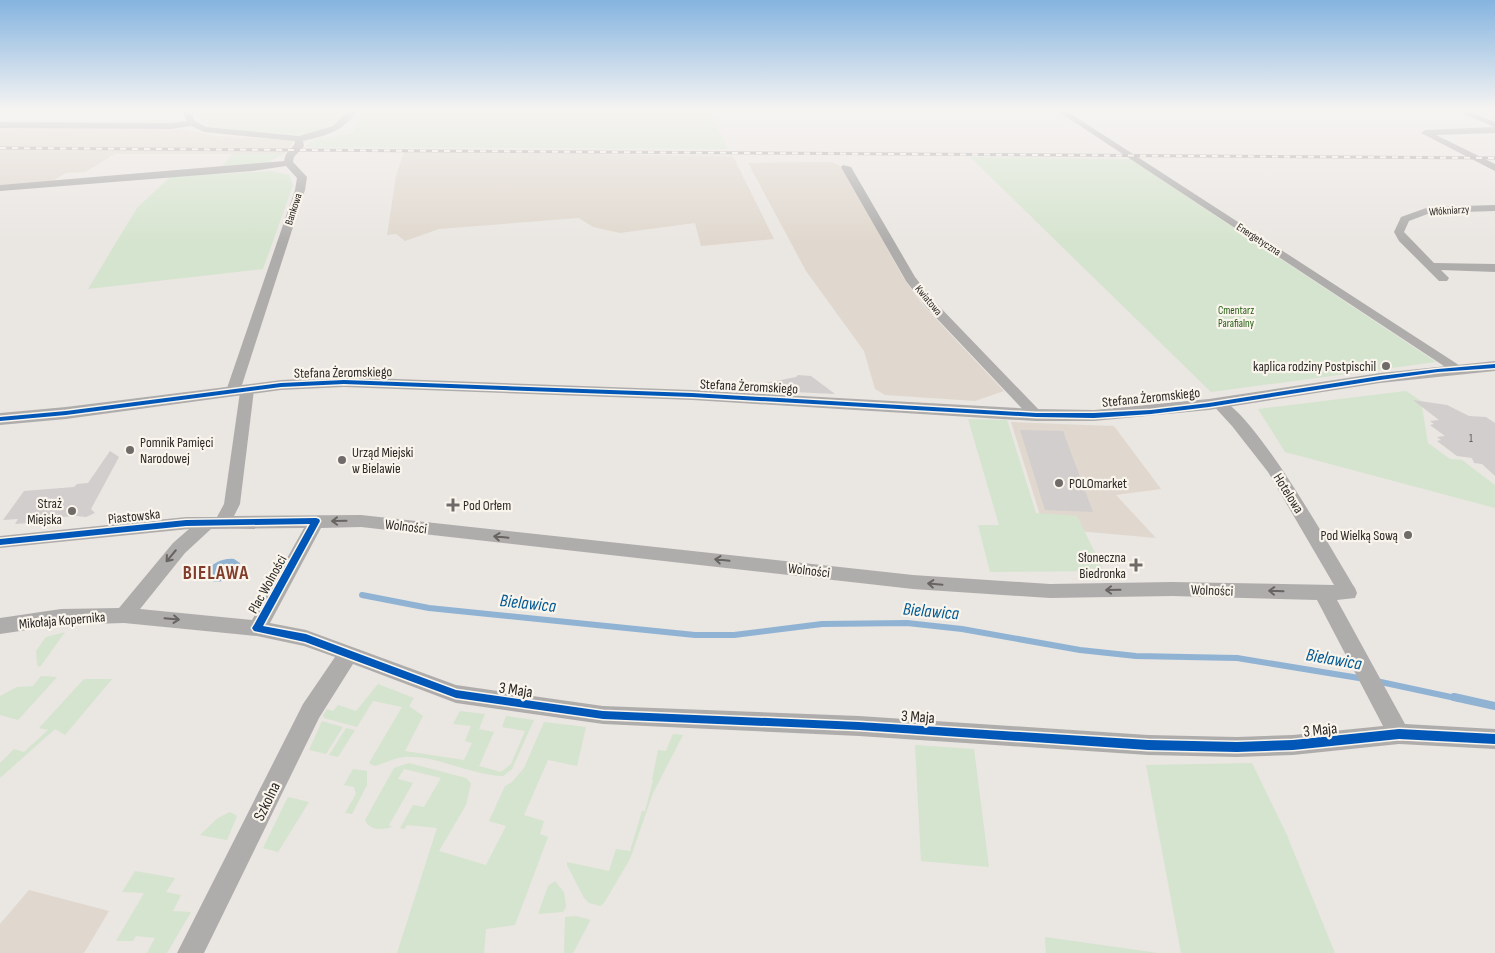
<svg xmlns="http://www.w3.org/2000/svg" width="1495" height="953" viewBox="0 0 1495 953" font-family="'Sofia Sans Condensed',sans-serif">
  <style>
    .built { fill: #e0d8ce }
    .green { fill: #d5e4ce }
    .water { fill: #90b3d3 }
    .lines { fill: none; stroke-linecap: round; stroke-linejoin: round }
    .stream-far1 { stroke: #90b3d3; stroke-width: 6 }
    .stream { stroke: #90b3d3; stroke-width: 8 }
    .building { fill: #d1cecd }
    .minor { fill: #afadac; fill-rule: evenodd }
    .tertiary { fill: #afadac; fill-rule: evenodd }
    .rail-casing { stroke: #a8a5a4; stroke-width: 3 }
    .rail { stroke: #faf5ec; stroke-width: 2; stroke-dasharray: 6; stroke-linecap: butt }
    .cycleway-casing { stroke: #faf5ec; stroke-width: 3 }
    .cycleway { fill: #0057b8; fill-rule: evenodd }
    .oneway { stroke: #676462 }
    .poi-dot { fill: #6e6b68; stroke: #faf5ec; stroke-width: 2 }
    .labels { text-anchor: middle; stroke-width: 4.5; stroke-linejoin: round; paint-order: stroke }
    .far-street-label { font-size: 11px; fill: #2c2926; stroke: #faf5ec }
    .far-park-label { font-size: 11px; fill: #245c12; stroke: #faf5ec }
    .number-label { font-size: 11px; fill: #555250 }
    .poi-label { font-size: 14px; fill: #2c2926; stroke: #faf5ec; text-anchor: end }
    .street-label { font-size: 14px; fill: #2c2926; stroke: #faf5ec }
    .near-street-label { font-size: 16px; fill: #2c2926; stroke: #faf5ec }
    .near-water-label { font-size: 18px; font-style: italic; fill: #025a95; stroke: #faf5ec }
    .district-label { font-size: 19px; font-weight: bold; letter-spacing: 1px; fill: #813c2b; stroke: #faf5ec }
  </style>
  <rect width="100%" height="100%" fill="#eae6e2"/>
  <!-- built -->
  <g class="built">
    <polygon points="0,128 179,129 217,136 286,140 293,142 284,154 115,154 85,172 66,173 51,182 0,185"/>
    <polygon points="404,152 733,156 774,239 701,246 695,223 620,233 593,227 579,218 439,229 405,241 396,234 387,235 396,176"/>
    <polygon points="832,162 842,167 903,277 922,304 1004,391 975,401 885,395 875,389 864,351 806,271 748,163"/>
    <polygon points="1011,422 1114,426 1161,489 1116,495 1156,538 1044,528"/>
    <polygon points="29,890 109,911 84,953 0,953 0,924"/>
  </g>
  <!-- green -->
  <g class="green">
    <path d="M194 110H349C341 124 326 131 310 134 289 137 233 131 212 127L201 122Z"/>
    <polygon points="365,110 709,110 728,149 305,147 316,139 351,134"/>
    <polygon points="233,154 284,154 266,163 222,166"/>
    <polygon points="970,157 1130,159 1436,362 1211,392"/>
    <polygon points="272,171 289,175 293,185 263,269 88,289 137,208 170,177"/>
    <polygon points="1406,391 1421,401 1428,443 1450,459 1462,460 1495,485 1495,508 1285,452 1258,409"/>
    <polygon points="968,419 1007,420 1036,513 1077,516 1104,571 990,572 978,525 999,525"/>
    <polygon points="65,632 40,667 37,665 36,651 46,637"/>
    <polygon points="41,676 57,677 18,720 0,715 0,696 17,687 33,686"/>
    <polygon points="84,679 112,679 65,735 55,729 0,778 0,763 14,749 24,752 48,730 39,728"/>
    <path d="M378 684 414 698 409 706 423 716 405 751 464 760 472 743 465 741 471 726 453 724 460 711 485 714 479 729 494 732 479 766 501 772 511 764 525 731 502 727 506 716 534 720 512 769 503 776C469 775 438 755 404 757 394 758 383 764 374 766L369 763 402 707 373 701 357 727 324 718 323 715 327 709 333 711 338 705 356 711Z"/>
    <polygon points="322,721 343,727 326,754 309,750"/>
    <path d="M544 722 586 727 577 766 548 760 524 815 544 821 540 834 548 837 515 925 486 929 484 953H397L437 828 407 825 404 829 400 828 413 805 424 807 441 778 404 769 398 779 413 783 389 825 392 827C382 830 370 831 365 820L394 768 409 763 466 778 471 783 466 805 439 851 486 865 506 826 489 821 505 786 512 782 524 768Z"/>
    <polygon points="346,728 355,730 338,757 329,755"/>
    <polygon points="673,734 683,735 653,793 630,859 604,903 600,906 589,903 584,898 567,865 567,862 609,871 616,849 630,851 642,811 645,811 653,781 652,780 658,750 666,751"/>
    <polygon points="915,745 974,749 989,867 921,861"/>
    <polygon points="1252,763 1286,833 1335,953 1181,953 1146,765"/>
    <polygon points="353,769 367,771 367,785 352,814 345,813 356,794 354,787 344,785"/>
    <polygon points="288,797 309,802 278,852 263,848"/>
    <polygon points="230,812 237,816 227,840 200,835 218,818"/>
    <polygon points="135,871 175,878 166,892 181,895 173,911 191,912 167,953 147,953 155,938 136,936 133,941 116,941 144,893 122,892"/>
    <polygon points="555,881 564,892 566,907 563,912 538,914 548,886"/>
    <polygon points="575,916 588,919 590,921 573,953 564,953 565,917"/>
    <polygon points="1045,937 1158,953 1046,953"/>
  </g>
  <!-- water -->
  <path class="water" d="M234 559 240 563C240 578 218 586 207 579L206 572C213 563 222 558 234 559Z"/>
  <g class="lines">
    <!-- stream-far1 -->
    <g class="stream-far1">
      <polyline points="362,595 429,608 695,635 734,635 822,624 907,623 962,629 1080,650 1136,656 1237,658 1365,679"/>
      <polyline points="1376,681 1460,699"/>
    </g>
    <!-- stream -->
    <polyline class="stream" points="1454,697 1495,706"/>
  </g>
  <!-- building -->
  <g class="building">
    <polygon points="798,375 811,376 835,394 750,390 750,386 796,377"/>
    <polygon points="1413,400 1447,405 1469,416 1486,417 1495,423 1495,476 1482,464 1474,463 1472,458 1457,456 1437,441 1441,440 1437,437 1445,436 1430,425 1434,424 1430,421 1439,420"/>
    <polygon points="1020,430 1063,431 1093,512 1045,510"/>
    <polygon points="110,451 119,457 91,509 95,513 86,517 77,516 36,519 29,523 15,524 18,519 3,520 24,491 74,487 77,484 88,483"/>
  </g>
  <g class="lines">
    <!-- minor -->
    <g class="minor">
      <path d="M181 110H189L195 121 206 127 299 136 333 126 349 110 356 112C344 131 325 136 303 141L304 146 294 157 293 162 307 177 305 190 241 388 247 386 254 390 240 504 234 516 361 515 913 575 1050 584 1172 582 1334 585 1268 472 1232 426 1210 402 1217 398C1252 406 1333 553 1355 588L1357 593 1355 598 1337 600 1405 724 1495 729V749L1399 744 1293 755 1237 757 1148 755 859 736 603 724 456 703 353 664 319 718 204 953H177L303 704 335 657 304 646 257 636 124 623 61 625 0 634V618L61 609 119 608 173 543 189 529 0 548V536L186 517H217L224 504 240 392 233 395 226 391 295 190 297 178 286 166 252 171 0 191V185L284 161 286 154 294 145 295 141 204 132 191 126 171 129 0 128V122L171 123 187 121ZM361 527 913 589 1050 598 1172 596 1317 600 1383 726 1293 735 1237 737 1148 735 859 716 603 706 456 685 306 630 270 623 321 528ZM304 528 252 620 140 609 185 553 211 529Z"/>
      <polygon points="1056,110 1065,110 1465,369 1463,372 1453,372"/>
      <polygon points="1455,110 1465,110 1495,122 1495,133 1436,135 1495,164 1495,171 1421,133 1425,130 1494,127"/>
      <polygon points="843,165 851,167 915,277 934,301 1041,412 1043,415 1041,418 1031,418 926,307 906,281 841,167"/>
      <polygon points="1495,205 1495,211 1430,213 1409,221 1404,232 1434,263 1495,264 1495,272 1441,270 1449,278 1447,281 1439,281 1399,241 1394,232 1401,217 1429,207"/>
    </g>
    <!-- tertiary -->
    <polygon class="tertiary" points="1495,361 1495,371 1380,383 1209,410 1094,421 1036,421 692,400 344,387 281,390 66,419 0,425 0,413 66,407 281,380 344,377 692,390 1036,409 1094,410 1209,399 1380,373"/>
    <defs>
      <polyline id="rail" points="0,148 1495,158"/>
    </defs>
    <!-- rail casing -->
    <use href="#rail" class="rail-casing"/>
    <!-- rail -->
    <use href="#rail" class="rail"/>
    <defs>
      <g id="cycleway">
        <polygon points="1495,364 1495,368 1438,372 1380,380 1209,407 1151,414 1094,418 1036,417 692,397 344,384 281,387 66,415 0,421 0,417 66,411 281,383 344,380 692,393 1036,413 1094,413 1151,410 1209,403 1380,376 1438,369"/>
        <polygon points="316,518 319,519 320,521 263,626 306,634 456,690 603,711 859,722 1148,740 1237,742 1293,740 1399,729 1495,734 1495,744 1399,739 1293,750 1237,752 1148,750 859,730 603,719 456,698 305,642 254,631 252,628 254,625 310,524 186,526 0,545 0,539 186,520"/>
      </g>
    </defs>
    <!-- cycleway casing -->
    <use href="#cycleway" class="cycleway-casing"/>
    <!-- cycleway -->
    <use href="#cycleway" class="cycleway"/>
  </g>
  <!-- one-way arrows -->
  <defs><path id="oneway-shaft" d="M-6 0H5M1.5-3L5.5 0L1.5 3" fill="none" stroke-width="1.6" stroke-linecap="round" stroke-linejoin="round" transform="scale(1.25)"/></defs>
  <g class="oneway">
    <use href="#oneway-shaft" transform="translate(339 521) rotate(179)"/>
    <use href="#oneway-shaft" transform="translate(501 537) rotate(-174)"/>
    <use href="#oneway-shaft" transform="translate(171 556) rotate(130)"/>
    <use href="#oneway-shaft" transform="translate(722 560) rotate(-174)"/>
    <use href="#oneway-shaft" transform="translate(935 584) rotate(-175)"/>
    <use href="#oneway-shaft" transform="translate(1113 590) rotate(179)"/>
    <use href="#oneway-shaft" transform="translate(1276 591) rotate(-178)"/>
    <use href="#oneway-shaft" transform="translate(172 619) rotate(5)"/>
  </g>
  <!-- sky -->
  <linearGradient id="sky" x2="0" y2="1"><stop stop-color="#85b4e0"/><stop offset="0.45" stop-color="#f6f4f2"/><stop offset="1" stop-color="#f6f4f2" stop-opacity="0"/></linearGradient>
  <rect width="1495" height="243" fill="url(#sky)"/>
  <!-- markers -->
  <g class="poi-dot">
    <circle cx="1386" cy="366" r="5"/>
    <circle cx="130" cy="450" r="5"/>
    <circle cx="342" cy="460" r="5"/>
    <circle cx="1059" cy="483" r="5"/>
    <path d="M450.5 497.5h5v5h5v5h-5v5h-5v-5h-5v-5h5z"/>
    <circle cx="72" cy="511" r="5"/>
    <circle cx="1408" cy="535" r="5"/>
    <path d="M1133.5 557.5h5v5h5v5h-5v5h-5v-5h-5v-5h5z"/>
  </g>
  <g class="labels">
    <!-- far-street labels -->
    <g class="far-street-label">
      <text transform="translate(293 209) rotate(-72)" y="4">Bankowa</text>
      <text transform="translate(1449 210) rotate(-4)" y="4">Włókniarzy</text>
      <text transform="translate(1259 239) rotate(33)" y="4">Energetyczna</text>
      <text transform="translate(929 300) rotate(50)" y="4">Kwiatowa</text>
    </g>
    <!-- far-park labels -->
    <g class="far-park-label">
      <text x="1236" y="314">Cmentarz<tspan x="1236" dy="13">Parafialny</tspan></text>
    </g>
    <!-- number labels -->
    <g class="number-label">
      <text x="1471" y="442">1</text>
    </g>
    <!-- poi labels -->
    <g class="poi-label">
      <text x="1376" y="371">kaplica rodziny Postpischil</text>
      <text x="140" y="447" text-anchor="start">Pomnik Pamięci<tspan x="140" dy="16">Narodowej</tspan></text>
      <text x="352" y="457" text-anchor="start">Urząd Miejski<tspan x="352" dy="16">w Bielawie</tspan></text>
      <text x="1069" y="488" text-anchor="start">POLOmarket</text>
      <text x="62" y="508">Straż<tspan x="62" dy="16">Miejska</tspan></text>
      <text x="463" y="510" text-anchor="start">Pod Orłem</text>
      <text x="1398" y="540">Pod Wielką Sową</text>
      <text x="1126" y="562">Słoneczna<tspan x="1126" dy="16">Biedronka</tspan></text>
    </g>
    <!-- street labels -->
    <g class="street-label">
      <text transform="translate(343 372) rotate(-1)" y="5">Stefana Żeromskiego</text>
      <text transform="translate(749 386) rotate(3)" y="5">Stefana Żeromskiego</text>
      <text transform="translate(1151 397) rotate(-6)" y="5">Stefana Żeromskiego</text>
      <text transform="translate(1289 493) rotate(58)" y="5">Hotelowa</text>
      <text transform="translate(134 516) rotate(-6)" y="5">Piastowska</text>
      <text transform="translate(406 526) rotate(7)" y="5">Wolności</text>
      <text transform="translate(809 570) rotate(7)" y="5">Wolności</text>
      <text transform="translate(267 584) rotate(-61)" y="5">Plac Wolności</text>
      <text transform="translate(1212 590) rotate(2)" y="5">Wolności</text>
      <text transform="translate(62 620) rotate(-5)" y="5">Mikołaja Kopernika</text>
    </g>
    <!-- near-street labels -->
    <g class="near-street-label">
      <text transform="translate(516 689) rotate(8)" y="6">3 Maja</text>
      <text transform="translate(918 716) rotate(4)" y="6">3 Maja</text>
      <text transform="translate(1320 729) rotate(-6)" y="6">3 Maja</text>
      <text transform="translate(266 801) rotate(-64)" y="6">Szkolna</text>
    </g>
    <!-- near-water labels -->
    <g class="near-water-label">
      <text transform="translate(528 603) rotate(6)" y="6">Bielawica</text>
      <text transform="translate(931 611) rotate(5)" y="6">Bielawica</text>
      <text transform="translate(1334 659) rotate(10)" y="6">Bielawica</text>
    </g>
    <!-- district labels -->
    <g class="district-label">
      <text x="216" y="579">BIELAWA</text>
    </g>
  </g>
</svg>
